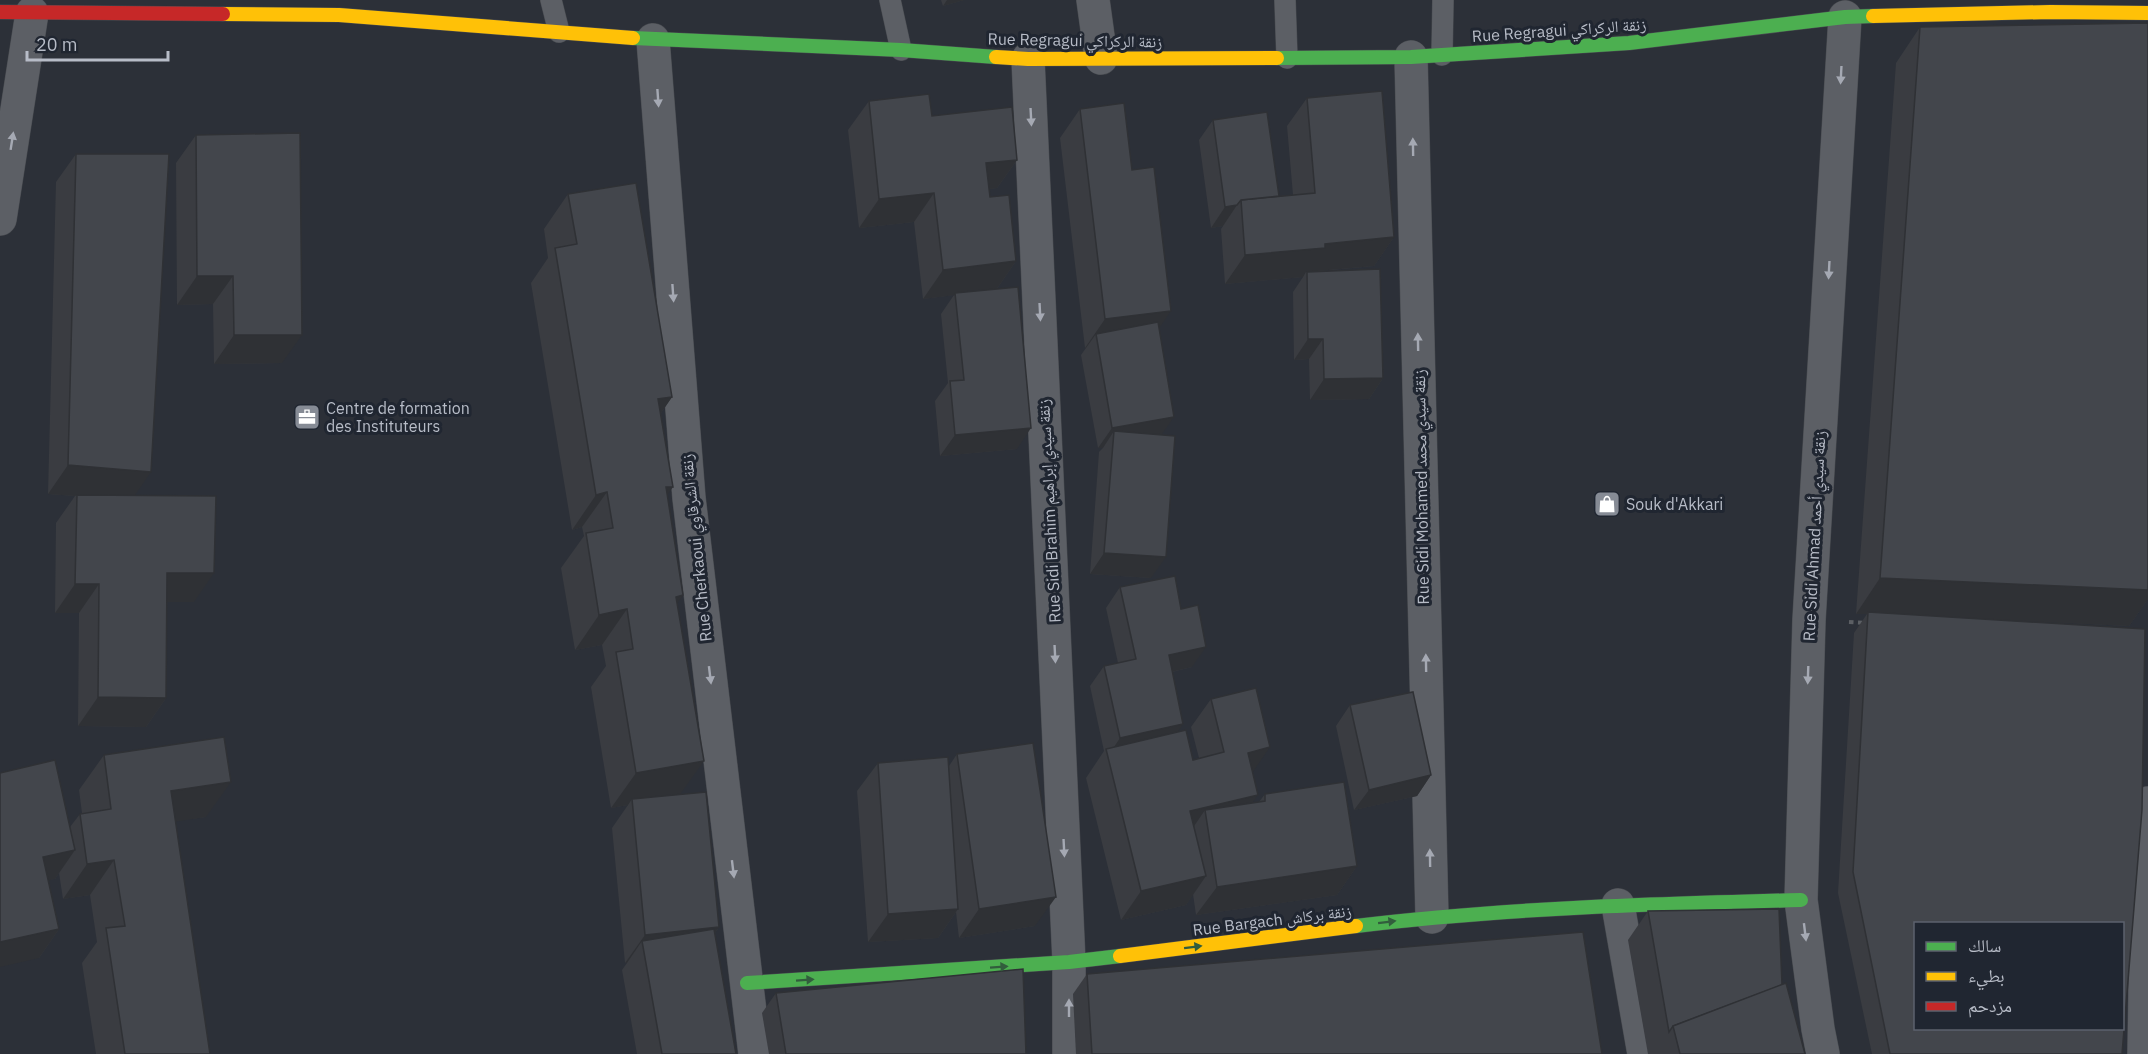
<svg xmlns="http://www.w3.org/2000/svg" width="2148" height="1054" viewBox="0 0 2148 1054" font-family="'IBM Plex Sans','Noto Naskh Arabic',sans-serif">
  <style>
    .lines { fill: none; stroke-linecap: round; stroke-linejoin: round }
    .lane-casing { stroke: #484b50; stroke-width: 22 }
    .street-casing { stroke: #484b50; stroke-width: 34 }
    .fast-casing { stroke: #484b50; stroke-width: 15 }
    .slow-casing { stroke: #484b50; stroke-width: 15 }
    .jam-casing { stroke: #484b50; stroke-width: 15 }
    .path { stroke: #5c5f64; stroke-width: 4; stroke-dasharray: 4.5 4.5; stroke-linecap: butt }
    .lane { stroke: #5c5f65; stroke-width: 21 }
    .street { stroke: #5c5f65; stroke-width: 33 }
    .fast { stroke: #4caf50; stroke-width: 14 }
    .slow { stroke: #ffc107; stroke-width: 14 }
    .jam { stroke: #c62828; stroke-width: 14 }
    .wall { fill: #3a3c41 }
    .shaded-wall { fill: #2f3135 }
    .building { fill: #43464c; stroke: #2f3135; stroke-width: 1.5; fill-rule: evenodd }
    .oneway { fill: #a5a9b3 }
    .oneway2 { fill: #325d3d }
    .labels { text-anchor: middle; stroke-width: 6; stroke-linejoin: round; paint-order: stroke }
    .street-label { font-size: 16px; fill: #b7bcc7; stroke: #202631 }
    .poi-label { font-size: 16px; fill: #b7bcc7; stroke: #202631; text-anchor: start }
  </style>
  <rect width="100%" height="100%" fill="#2c3038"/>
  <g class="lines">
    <defs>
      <g id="lane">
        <polyline points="551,0 559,32"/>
        <polyline points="890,0 901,50"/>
        <polyline points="1285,0 1287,58"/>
        <polyline points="1442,55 1443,0"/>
      </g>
      <g id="street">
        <polyline points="1093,0 1101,58"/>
        <polyline points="653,40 689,498 755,1054"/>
        <polyline points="1411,57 1432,917"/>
        <polyline points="1028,59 1069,962 1069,1054"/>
        <polyline points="0,219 32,13"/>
        <polyline points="1618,905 1644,1054"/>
        <polyline points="1823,1054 1818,1029 1801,900 1809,620 1845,17"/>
        <polyline points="2144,1054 2148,803"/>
      </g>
      <g id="fast">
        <polyline points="633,38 901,50 996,57"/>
        <polyline points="1277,58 1411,57 1629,43 1845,17 1873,16"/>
        <path d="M1356 926C1504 908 1652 904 1801 900"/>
        <polyline points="747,983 1069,962 1120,956"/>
      </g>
      <g id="slow">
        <polyline points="223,14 339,15 633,38"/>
        <polyline points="1873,16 2050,12 2148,13"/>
        <polyline points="996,57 1028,59 1277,58"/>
        <polyline points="1120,956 1356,926"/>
      </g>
      <polyline id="jam" points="0,12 223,14"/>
    </defs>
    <!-- lane casing -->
    <use href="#lane" class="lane-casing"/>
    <!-- street casing -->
    <use href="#street" class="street-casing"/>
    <!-- fast casing -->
    <use href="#fast" class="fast-casing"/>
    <!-- slow casing -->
    <use href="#slow" class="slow-casing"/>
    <!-- jam casing -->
    <use href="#jam" class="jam-casing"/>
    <!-- path -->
    <polyline class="path" points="1849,622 1865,623"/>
    <!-- lane -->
    <use href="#lane" class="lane"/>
    <!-- street -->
    <use href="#street" class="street"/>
    <!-- fast -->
    <use href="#fast" class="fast"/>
    <!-- slow -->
    <use href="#slow" class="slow"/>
    <!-- jam -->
    <use href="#jam" class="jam"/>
  </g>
  <!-- wall -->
  <g class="wall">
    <polygon points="941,0 964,0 943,6"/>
    <polygon points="2148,23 2148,599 2129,626 1991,619 2122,1054 1872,1054 1838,893 1854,633 1867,614 1856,614 1896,63 1920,27"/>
    <polygon points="1307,98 1394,237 1374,266 1320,271 1383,378 1369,399 1310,400 1309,359 1294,360 1293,292 1303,277 1225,284 1221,229 1223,226 1211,228 1199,140 1213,120 1279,196 1293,195 1287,126"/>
    <polygon points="869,101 932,116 1017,160 997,188 989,189 990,197 1016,261 996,290 1017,449 940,456 935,401 948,383 941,314 954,295 923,299 914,222 859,228 848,130"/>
    <polygon points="1080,109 1132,170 1159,329 1162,435 1151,578 1090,574 1099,452 1103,448 1098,448 1081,355 1086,348 1085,348 1060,138"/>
    <polygon points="196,135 282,363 214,364 213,304 177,305 176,163"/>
    <polygon points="76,154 135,495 194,602 167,602 166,698 146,727 78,726 79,613 55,613 56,523 75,496 48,494 56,182"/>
    <polygon points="568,194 672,397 661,413 667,495 677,603 680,794 719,927 715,933 736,1054 637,1054 622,970 627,963 625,963 612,828 628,805 611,808 591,687 606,666 602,645 575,650 561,568 584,536 582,527 572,530 531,283 548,258 544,229"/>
    <polygon points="1120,587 1192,667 1172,672 1178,732 1193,760 1199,758 1191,727 1211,699 1253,772 1252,803 1259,802 1265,794 1357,866 1337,895 1196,915 1193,894 1186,905 1121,920 1086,778 1104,751 1090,686 1104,666 1118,663 1106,608"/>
    <polygon points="1350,705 1431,775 1417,796 1354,810 1336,726"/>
    <polygon points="957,754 1035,926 959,938 956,912 938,938 868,942 857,791 878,763 949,766"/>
    <polygon points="104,755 206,817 175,821 210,1054 96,1054 82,963 97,942 90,895 63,899 59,873 55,879 48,880 59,929 39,958 55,760 70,827 80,814 82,813 79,790"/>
    <polygon points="1648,911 1782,985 1805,1054 1648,1054 1628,940"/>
    <polygon points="1087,974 1602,1054 1076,1054 1073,994"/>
    <polygon points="776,993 1026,1054 769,1054 762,1013"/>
  </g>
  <!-- shaded-wall -->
  <g class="shaded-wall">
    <polygon points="947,0 964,0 943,6"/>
    <polygon points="1017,160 997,188 966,192 986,163"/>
    <polygon points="934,193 914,222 859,228 879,199"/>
    <polygon points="1237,205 1223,226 1211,228 1225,207"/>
    <polygon points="1394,237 1374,266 1306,272 1303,277 1225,284 1245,255 1325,244"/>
    <polygon points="1016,261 996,290 923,299 943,270"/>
    <polygon points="197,276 233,276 213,304 177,305"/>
    <polygon points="1171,311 1151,340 1096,334 1086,348 1085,348 1105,319"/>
    <polygon points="234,335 302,335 282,363 214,364"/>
    <polygon points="1308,339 1323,339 1309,359 1294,360"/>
    <polygon points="1383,378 1369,399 1310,400 1324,379"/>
    <polygon points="672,397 648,432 658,399"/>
    <polygon points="1174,417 1160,437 1114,431 1103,448 1098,448 1112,428"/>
    <polygon points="1031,428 1017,449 940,456 955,435"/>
    <polygon points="68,465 151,472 131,501 77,495 75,496 48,494"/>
    <polygon points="666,487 673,487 648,522"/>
    <polygon points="607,492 582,527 572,530 596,495"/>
    <polygon points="1104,553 1166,557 1151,578 1090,574"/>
    <polygon points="167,573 214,573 194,602 147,602"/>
    <polygon points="1880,578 2148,590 2148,599 2129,626 1868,614 1868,612 1867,614 1856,614"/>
    <polygon points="75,584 99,584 79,613 55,613"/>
    <polygon points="683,595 659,630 676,597"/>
    <polygon points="627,609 602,645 575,650 599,615"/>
    <polygon points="1206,647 1192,667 1154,676 1169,655"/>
    <polygon points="98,697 166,698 146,727 78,726"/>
    <polygon points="1183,724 1169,745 1108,756 1120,738"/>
    <polygon points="1270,747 1250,776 1248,753"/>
    <polygon points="704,761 679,796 632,799 628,805 611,808 636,773"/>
    <polygon points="1431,775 1417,796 1354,810 1369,790"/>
    <polygon points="231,782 206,817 146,826 171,791"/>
    <polygon points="1258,795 1238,823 1205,810 1188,835 1190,811"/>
    <polygon points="75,850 55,879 23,886 43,857"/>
    <polygon points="114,860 90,895 63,899 87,864"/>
    <polygon points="1357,866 1337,895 1196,915 1217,887"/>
    <polygon points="1206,876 1186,905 1121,920 1141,891"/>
    <polygon points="1056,897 1035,926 959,938 979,909"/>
    <polygon points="958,909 938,938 868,942 888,914"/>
    <polygon points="719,927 699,956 642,941 627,963 625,963 645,935"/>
    <polygon points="59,929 39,958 0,967 0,942"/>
  </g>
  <!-- building -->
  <g class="building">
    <polygon points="2148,23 2148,590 1880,578 1920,27"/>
    <polygon points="1382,91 1394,237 1325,244 1325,248 1245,255 1241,200 1315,193 1307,98"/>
    <polygon points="929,94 932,116 1012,107 1017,160 986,163 990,197 1009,195 1016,261 943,270 934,193 879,199 869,101"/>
    <polygon points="1124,103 1132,170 1154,167 1171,311 1105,319 1080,109"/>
    <polygon points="1267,112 1279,196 1241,200 1237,205 1225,207 1213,120"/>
    <polygon points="300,133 302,335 234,335 233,276 197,276 196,135"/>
    <polygon points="76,154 169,154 151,472 68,465"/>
    <polygon points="636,183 672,397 658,399 673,487 666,487 683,595 676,597 704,761 636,773 616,652 633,649 627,609 599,615 586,533 613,528 607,492 596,495 555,248 577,244 568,194"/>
    <polygon points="1380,269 1383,378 1324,379 1323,339 1308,339 1307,272"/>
    <polygon points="1018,287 1031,428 955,435 950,381 964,380 955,293"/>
    <polygon points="1158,322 1174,417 1112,428 1096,334"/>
    <polygon points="1114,431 1175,436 1166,557 1104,553"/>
    <polygon points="77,495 216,496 214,573 167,573 166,698 98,697 99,584 75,584"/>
    <polygon points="1175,576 1181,609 1198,605 1206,647 1169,655 1183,724 1120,738 1104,666 1136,659 1120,587"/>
    <path d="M1868 612 2145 629 2142 810 2122 1054H1890L1853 872ZM1916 924H2122V1029H1916Z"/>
    <polygon points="1256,688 1270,747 1248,753 1258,795 1190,811 1206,876 1141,891 1106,749 1186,730 1193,760 1224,752 1211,699"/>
    <polygon points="1413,692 1431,775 1369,790 1350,705"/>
    <polygon points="224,737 231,782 171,791 210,1054 125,1054 106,928 125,926 114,860 87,864 80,814 111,809 104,755"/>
    <polygon points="1033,743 1056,897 979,909 957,754"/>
    <polygon points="948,757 958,909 888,914 878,763"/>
    <polygon points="55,760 75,850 43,857 59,929 0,942 0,773"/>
    <polygon points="1344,782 1357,866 1217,887 1205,810 1265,801 1265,794"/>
    <polygon points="706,792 719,927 645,935 632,799"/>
    <polygon points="1779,909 1782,985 1673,1026 1669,1032 1648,911"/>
    <polygon points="714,929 736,1054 662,1054 642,941"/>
    <polygon points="1583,932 1602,1054 1092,1054 1087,974"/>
    <polygon points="1023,969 1026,1054 786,1054 776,993"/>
    <polygon points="1786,983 1805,1054 1680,1054 1673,1026"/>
  </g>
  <!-- one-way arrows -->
  <defs><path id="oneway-solid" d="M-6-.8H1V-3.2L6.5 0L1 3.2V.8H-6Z" transform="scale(1.5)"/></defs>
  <g class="oneway">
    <use href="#oneway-solid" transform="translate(1841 75) rotate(93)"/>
    <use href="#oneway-solid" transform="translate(658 98) rotate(86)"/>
    <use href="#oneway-solid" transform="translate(1031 117) rotate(87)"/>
    <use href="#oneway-solid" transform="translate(12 141) rotate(-81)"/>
    <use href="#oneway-solid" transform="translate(1413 147) rotate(-91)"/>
    <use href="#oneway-solid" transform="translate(1829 270) rotate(93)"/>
    <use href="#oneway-solid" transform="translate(673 293) rotate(86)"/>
    <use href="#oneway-solid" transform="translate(1040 312) rotate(87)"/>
    <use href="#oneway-solid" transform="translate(1418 342) rotate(-91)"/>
    <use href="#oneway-solid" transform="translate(1055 654) rotate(87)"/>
    <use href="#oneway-solid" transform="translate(1426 663) rotate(-91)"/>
    <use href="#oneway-solid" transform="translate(710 675) rotate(83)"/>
    <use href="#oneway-solid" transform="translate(1808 675) rotate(92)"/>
    <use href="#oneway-solid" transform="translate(1064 848) rotate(87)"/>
    <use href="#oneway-solid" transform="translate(1430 858) rotate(-91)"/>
    <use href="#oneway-solid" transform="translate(733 869) rotate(83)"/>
    <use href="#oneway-solid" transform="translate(1805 932) rotate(83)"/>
    <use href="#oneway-solid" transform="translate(1069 1008) rotate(-90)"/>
  </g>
  <g class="oneway2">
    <use href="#oneway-solid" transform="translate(1387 922) rotate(-7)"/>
    <use href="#oneway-solid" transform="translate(1193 947) rotate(-7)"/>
    <use href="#oneway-solid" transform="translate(999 967) rotate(-4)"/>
    <use href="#oneway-solid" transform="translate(805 980) rotate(-4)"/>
  </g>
  <!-- icons -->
  <defs>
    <symbol id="office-square" viewBox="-11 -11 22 22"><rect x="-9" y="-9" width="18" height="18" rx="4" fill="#868b95" stroke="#202631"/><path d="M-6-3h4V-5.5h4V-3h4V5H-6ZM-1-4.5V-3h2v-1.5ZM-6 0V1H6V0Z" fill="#fff"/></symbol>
    <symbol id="shop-square" viewBox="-11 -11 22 22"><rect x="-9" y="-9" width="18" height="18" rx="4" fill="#868b95" stroke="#202631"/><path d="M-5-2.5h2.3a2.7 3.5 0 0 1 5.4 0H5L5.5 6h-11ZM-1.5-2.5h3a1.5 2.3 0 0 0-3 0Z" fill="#fff"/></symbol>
  </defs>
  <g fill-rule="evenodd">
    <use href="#office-square" x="292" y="402" width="30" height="30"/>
    <use href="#shop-square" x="1592" y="489" width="30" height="30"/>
  </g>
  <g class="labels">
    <!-- street labels -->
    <g class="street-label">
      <text transform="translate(1559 30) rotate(-4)" y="6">Rue Regragui زنقة الركراكي</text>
      <text transform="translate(1075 40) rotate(1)" y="6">Rue Regragui زنقة الركراكي</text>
      <text transform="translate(1421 487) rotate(-91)" y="6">Rue Sidi Mohamed زنقة سيدي محمد</text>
      <text transform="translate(1049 511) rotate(-93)" y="6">Rue Sidi Brahim زنقة سيدي إبراهيم</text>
      <text transform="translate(1814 536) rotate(-87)" y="6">Rue Sidi Ahmad زنقة سيدي أحمد</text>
      <text transform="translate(696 548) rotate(-96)" y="6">Rue Cherkaoui زنقة الشرقاوي</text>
      <text transform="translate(1272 920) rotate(-7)" y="6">Rue Bargach زنقة بركاش</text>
    </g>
    <!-- poi labels -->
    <g class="poi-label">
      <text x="326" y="414">Centre de formation<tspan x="326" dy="18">des Instituteurs</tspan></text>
      <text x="1626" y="510">Souk d'Akkari</text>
    </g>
  </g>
  <!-- legend -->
  <rect x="1914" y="922" width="210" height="108" fill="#202631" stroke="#5c626d" stroke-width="1.5"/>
  <rect x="1926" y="942" width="30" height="9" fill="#4caf50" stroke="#5c626d" stroke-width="1.5"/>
  <text x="1968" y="952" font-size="18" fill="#b7bcc7">سالك</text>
  <rect x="1926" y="972" width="30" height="9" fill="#ffc107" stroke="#5c626d" stroke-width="1.5"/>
  <text x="1968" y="982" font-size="18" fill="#b7bcc7">بطيء</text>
  <rect x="1926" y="1002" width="30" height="9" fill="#c62828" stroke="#5c626d" stroke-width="1.5"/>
  <text x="1968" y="1012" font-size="18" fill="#b7bcc7">مزدحم</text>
  <!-- scale -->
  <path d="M27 51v9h141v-9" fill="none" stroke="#b7bcc7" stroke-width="3"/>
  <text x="36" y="51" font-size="18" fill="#b7bcc7" stroke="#202631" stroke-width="4.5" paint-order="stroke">20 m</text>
</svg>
